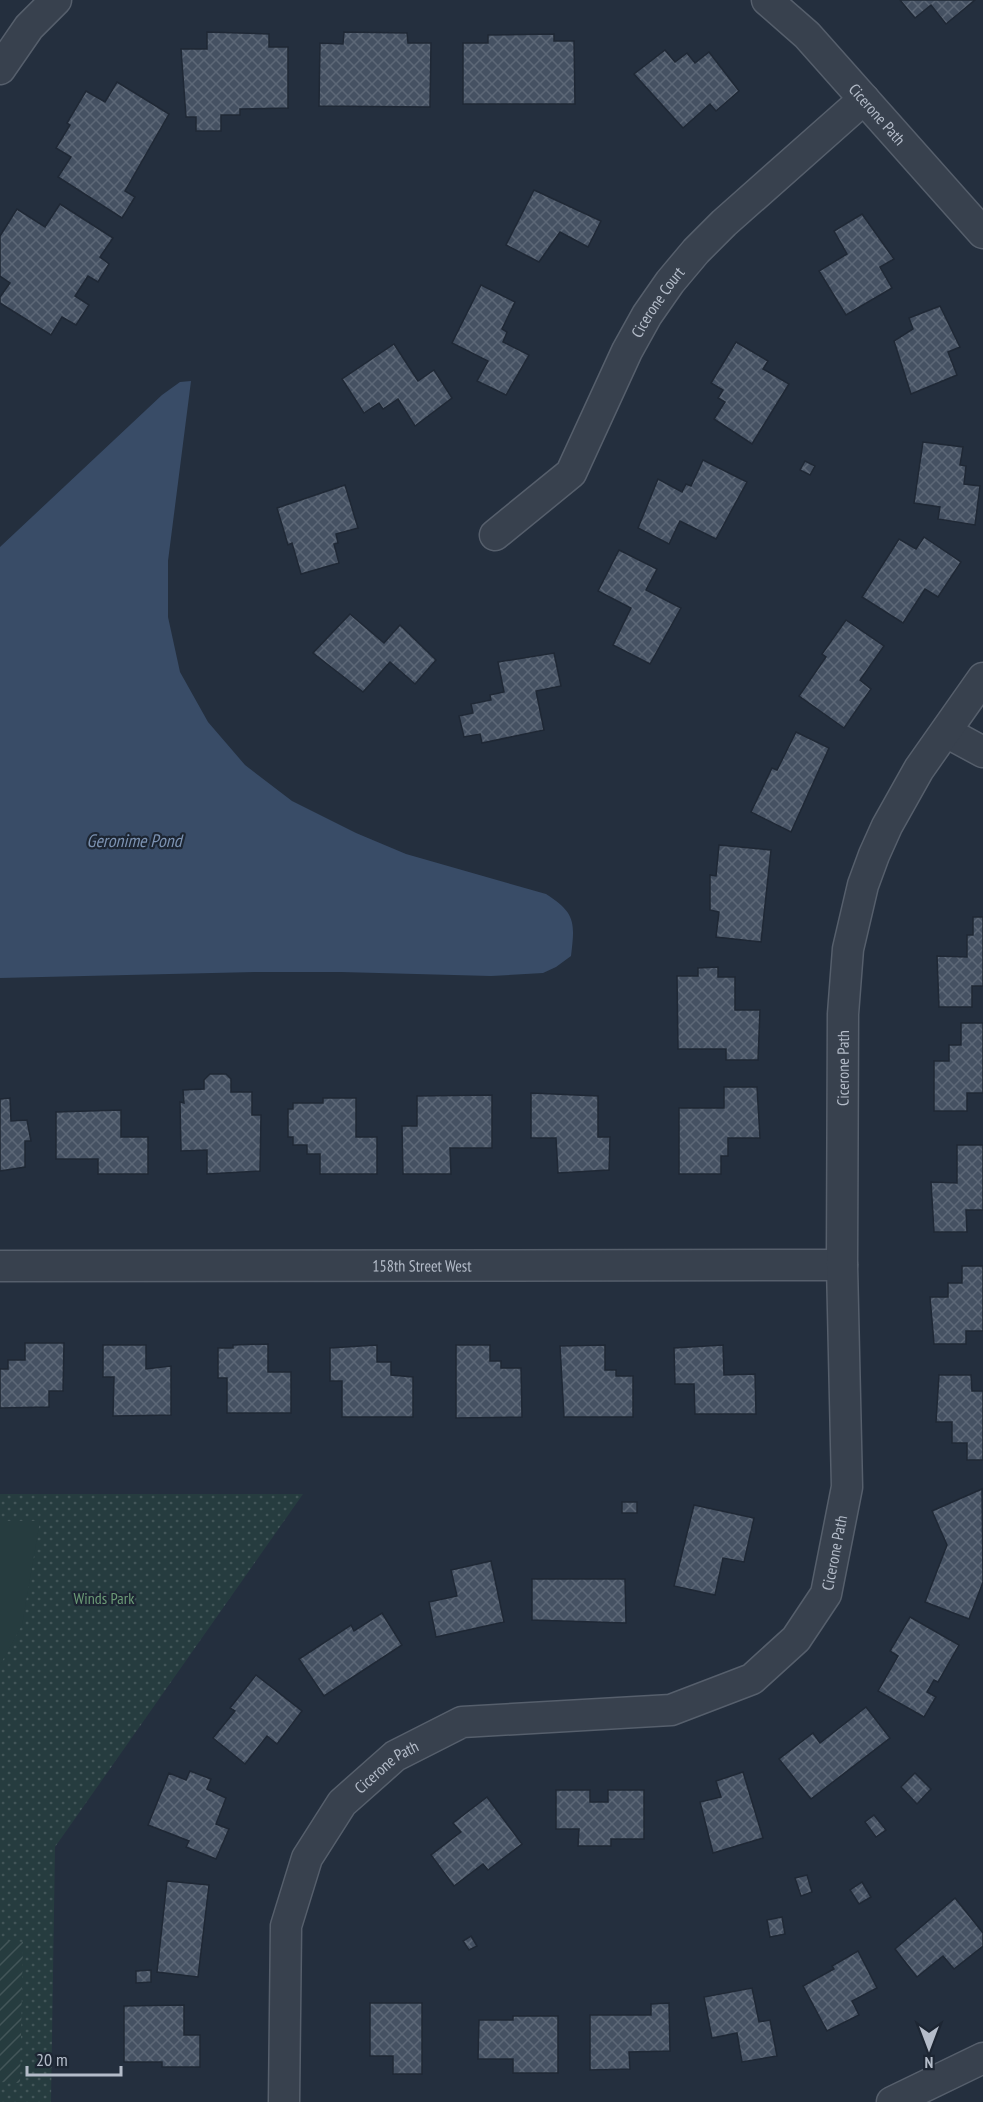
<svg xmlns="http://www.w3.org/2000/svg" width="983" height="2102" viewBox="0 0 983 2102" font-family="'PT Sans Narrow',sans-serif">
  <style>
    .grass { fill: url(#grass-dots) }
    .garden { fill: url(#garden-furrows) }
    .pitch { fill: #263c3f }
    .water { fill: #394c67 }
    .building { fill: url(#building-cross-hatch); stroke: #1f2835; stroke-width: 1.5 }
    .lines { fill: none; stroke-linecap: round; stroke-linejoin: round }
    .street-casing { stroke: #565f6c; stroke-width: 33 }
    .street { stroke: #38414e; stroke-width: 30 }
    .labels { text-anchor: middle; stroke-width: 4.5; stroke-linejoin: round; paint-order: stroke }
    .street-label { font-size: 16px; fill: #b4bcc9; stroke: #1d2633 }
    .park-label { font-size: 16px; fill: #6b9a76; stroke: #1d2633 }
    .water-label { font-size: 18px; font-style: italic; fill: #7c92b1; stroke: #1d2633 }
  </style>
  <defs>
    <pattern id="grass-dots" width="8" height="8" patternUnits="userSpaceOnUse" patternTransform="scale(1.5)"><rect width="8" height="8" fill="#263c3f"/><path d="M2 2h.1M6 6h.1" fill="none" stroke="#435659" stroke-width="1.8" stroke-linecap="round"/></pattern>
    <pattern id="garden-furrows" width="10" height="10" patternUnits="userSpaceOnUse" patternTransform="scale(1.5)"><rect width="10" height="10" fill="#263c3f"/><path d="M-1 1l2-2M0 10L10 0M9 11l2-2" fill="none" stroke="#435659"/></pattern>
    <pattern id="building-cross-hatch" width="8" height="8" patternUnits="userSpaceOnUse" patternTransform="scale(1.5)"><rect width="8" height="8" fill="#455162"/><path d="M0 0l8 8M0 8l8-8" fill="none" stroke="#5d6877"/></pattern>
  </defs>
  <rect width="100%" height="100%" fill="#242f3e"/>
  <!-- grass -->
  <polygon class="grass" points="0,1494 303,1494 55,1847 51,2102 0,2102"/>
  <!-- garden -->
  <polygon class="garden" points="0,1940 23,1942 20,2083 0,2082"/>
  <!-- pitch -->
  <polygon class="pitch" points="0,1521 40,1521 22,1625 0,1665"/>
  <!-- water -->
  <path class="water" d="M191 381 168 561V617L180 672 208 722 245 765 292 801 356 833 406 854 546 894C576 913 575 923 571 956L556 967 543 973 491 976 341 972H255L0 978V547L162 395 180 382Z"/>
  <!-- building -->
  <g class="building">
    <polygon points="900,0 975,0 946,24 931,5 915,18"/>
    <polygon points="207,32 269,34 269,47 288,47 288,108 240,109 240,115 221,115 221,131 196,131 196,117 186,117 181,49 207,49"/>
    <polygon points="344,32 407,33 408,43 431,43 430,107 319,106 320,43 343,44"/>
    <polygon points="554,34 554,41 574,41 575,104 463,104 463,43 488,43 488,35"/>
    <polygon points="665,50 675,62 687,53 695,63 709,52 739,91 716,111 710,104 683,128 634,74"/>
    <polygon points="117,82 169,114 125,191 135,197 122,218 58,177 71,157 56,148 70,125 67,123 86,91 105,102"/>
    <polygon points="534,190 601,221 588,247 560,232 539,262 506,245"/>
    <polygon points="60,204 113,238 100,257 109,264 98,282 88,276 75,296 89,305 76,325 62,317 51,335 0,303 0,297 10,283 0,276 0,236 17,209 45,227"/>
    <polygon points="862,214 894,259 880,267 892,288 846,315 819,271 847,254 834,231"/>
    <polygon points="481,285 515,302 502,329 507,332 503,342 529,355 506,395 477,381 488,361 452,343"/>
    <polygon points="940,306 960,347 948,352 957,375 911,394 894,341 913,329 909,318"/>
    <polygon points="736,342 768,361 763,369 789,384 752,444 714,419 725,402 718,398 723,390 711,383"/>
    <polygon points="394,344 418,381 434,370 452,398 415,426 398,399 383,409 379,403 364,413 342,379"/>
    <polygon points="923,442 963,447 960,465 966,466 964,484 980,486 975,525 938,519 940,507 914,503"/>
    <polygon points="703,460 747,482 716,539 680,521 669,544 638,528 658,479 682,492 686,484 691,486"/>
    <polygon points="805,461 815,466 810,475 800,470"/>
    <polygon points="345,485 358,528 336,534 338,543 334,544 339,563 301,574 292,543 288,545 277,508"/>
    <polygon points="924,537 961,562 938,597 925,589 903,623 862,597 899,539 916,549"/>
    <polygon points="619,550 657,569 646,590 681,608 650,664 613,645 631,608 598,591"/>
    <polygon points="350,614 384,643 400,625 436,660 415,684 390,662 363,692 313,653"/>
    <polygon points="846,620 884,646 860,680 871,689 844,728 799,696 826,657 822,654"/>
    <polygon points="554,653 561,686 536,691 544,730 482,743 480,734 464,737 459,716 473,713 471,704 491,700 490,695 504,692 498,662"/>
    <polygon points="796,732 829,748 791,832 751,812 772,768 777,770"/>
    <polygon points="719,845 771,850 761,942 716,937 719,912 710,910 710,875 716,876"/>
    <polygon points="973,917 983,917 983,986 972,986 972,1007 939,1007 937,956 967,957 967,935 973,935"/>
    <polygon points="718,967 718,977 735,977 735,1010 760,1010 758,1060 726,1060 726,1049 678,1049 677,976 698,976 698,968"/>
    <polygon points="961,1023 983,1023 983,1093 967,1093 967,1111 934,1111 934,1061 949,1061 949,1045 961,1045"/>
    <polygon points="210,1074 226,1074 231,1079 231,1092 252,1092 252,1115 261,1115 260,1171 207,1174 207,1150 181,1151 180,1102 184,1103 183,1090 204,1089 204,1080"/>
    <polygon points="724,1087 757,1087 760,1138 728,1138 728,1156 721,1156 721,1174 679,1174 679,1108 724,1108"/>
    <polygon points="531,1093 598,1096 598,1137 610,1137 609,1170 558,1173 556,1138 531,1138"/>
    <polygon points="492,1095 492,1148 450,1148 451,1174 403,1174 402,1126 417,1126 417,1096"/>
    <polygon points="10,1098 11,1121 27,1120 31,1141 25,1141 25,1167 0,1171 0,1099"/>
    <polygon points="323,1098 356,1098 356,1137 377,1137 377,1174 320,1174 320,1154 307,1154 307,1145 293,1145 293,1137 288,1137 288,1109 293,1109 293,1103 323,1103"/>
    <polygon points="121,1110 121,1137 148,1137 148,1174 98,1174 98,1159 56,1159 56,1112"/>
    <polygon points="957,1145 983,1145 983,1210 966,1210 967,1232 934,1232 931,1182 957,1183"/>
    <polygon points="962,1266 983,1266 983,1331 966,1331 966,1344 934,1344 930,1297 948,1297 948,1283 962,1283"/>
    <polygon points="25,1343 64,1343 63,1391 49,1391 49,1407 0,1408 0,1369 8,1369 8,1360 25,1360"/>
    <polygon points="268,1344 268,1372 291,1372 291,1413 227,1413 227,1378 218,1378 218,1348 233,1348 233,1345"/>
    <polygon points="103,1345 146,1345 146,1369 171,1366 171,1415 113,1416 114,1377 103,1377"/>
    <polygon points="377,1345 377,1362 391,1362 391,1375 413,1377 413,1417 342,1417 342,1381 330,1381 330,1348"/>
    <polygon points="456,1345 490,1345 490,1361 501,1361 501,1368 521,1368 522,1417 456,1418"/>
    <polygon points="605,1345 605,1370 616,1370 616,1376 633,1376 633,1417 564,1417 560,1346"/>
    <polygon points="723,1345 724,1375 755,1374 756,1414 695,1414 694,1384 675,1384 674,1348"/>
    <polygon points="939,1375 971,1375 972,1391 983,1391 983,1460 967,1460 967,1443 952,1443 952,1422 936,1422"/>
    <polygon points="982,1489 983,1582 969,1619 925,1602 947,1545 932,1511"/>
    <rect x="622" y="1502" width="15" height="11"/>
    <polygon points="694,1505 754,1518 744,1562 723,1558 715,1595 674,1586"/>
    <polygon points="491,1561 504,1622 436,1637 429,1602 457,1596 451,1570"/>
    <polygon points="532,1579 625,1579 626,1623 532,1620"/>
    <polygon points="382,1613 402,1645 324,1696 299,1659 351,1625 354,1631"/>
    <polygon points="910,1617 959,1645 938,1682 934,1680 927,1692 936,1697 924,1717 878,1691 898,1656 890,1651"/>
    <polygon points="256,1675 302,1711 277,1744 267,1736 245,1764 213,1738 235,1711 230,1708"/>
    <polygon points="866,1707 890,1738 811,1799 779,1759 813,1733 820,1743"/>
    <polygon points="190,1771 211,1779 207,1789 226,1798 216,1824 229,1829 216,1859 186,1847 189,1841 148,1825 169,1773 186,1780"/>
    <polygon points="743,1772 763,1838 713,1853 700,1802 721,1797 716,1781"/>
    <polygon points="915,1773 931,1789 917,1804 901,1787"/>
    <polygon points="556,1790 590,1790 590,1802 608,1802 608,1790 644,1790 644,1839 611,1839 611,1846 578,1846 579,1829 556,1829"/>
    <polygon points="487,1797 522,1844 488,1870 483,1864 454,1886 431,1855 461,1832 453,1823"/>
    <polygon points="874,1815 886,1830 876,1837 865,1822"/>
    <polygon points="807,1875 812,1892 801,1896 795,1878"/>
    <polygon points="167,1881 209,1885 198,1977 157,1972"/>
    <polygon points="862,1882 871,1897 859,1904 850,1890"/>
    <polygon points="955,1898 983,1933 983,1946 954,1969 943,1956 917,1977 895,1949"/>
    <polygon points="782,1917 785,1934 770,1937 767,1920"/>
    <polygon points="471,1936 477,1946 469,1950 463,1941"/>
    <polygon points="858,1951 877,1988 852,2001 859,2015 827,2031 803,1986 834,1969 832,1966"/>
    <polygon points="151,1970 151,1982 136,1983 136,1971"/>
    <polygon points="752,1988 759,2022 770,2020 777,2056 742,2062 737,2033 712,2038 704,1997"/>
    <polygon points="370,2003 422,2003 422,2074 393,2074 393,2056 370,2056"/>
    <polygon points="669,2003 670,2051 629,2052 630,2069 590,2070 590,2015 651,2015 651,2004"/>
    <polygon points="184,2005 184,2035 200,2035 200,2067 162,2067 162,2062 124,2062 124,2006"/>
    <polygon points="513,2016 558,2016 558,2073 513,2073 513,2059 478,2059 479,2020 513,2020"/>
  </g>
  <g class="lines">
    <defs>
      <g id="street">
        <path id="s1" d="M767 0 807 35 983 233"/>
        <polyline points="0,69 29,27 56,0"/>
        <path id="s2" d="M495 535 571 473 627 351 647 315 670 282 696 251 724 223 864 99"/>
        <polyline points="946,732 983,752"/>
        <path id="s3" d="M0 1266 842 1265"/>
        <path id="s4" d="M284 2102 286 1926 307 1858 342 1803 395 1756 462 1722 671 1710 752 1679 796 1639 826 1594 847 1487 842 1265 843 1014 848 949 863 885 874 855 887 826 919 769 983 678"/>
        <polyline points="892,2102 983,2058"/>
      </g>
    </defs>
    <!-- street casing -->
    <use href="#street" class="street-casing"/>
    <!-- street -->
    <use href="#street" class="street"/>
  </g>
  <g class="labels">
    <!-- street labels -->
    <g class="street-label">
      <text dy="6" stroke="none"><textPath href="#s1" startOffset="159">Cicerone Path</textPath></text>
      <text dy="6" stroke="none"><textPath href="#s2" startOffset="290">Cicerone Court</textPath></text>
      <text dy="6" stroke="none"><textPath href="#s4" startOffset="1396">Cicerone Path</textPath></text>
      <text dy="6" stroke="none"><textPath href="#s3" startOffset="422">158th Street West</textPath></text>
      <text dy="6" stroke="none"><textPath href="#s4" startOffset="910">Cicerone Path</textPath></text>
      <text dy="6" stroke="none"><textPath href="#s4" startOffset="370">Cicerone Path</textPath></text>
    </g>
    <!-- park labels -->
    <g class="park-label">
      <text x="104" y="1604">Winds Park</text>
    </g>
    <!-- water labels -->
    <g class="water-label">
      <text x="134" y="847">Geronime Pond</text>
    </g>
  </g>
  <!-- north arrow -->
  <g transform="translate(929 2048) rotate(180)" stroke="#1d2633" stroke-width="4.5" paint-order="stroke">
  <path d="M0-4.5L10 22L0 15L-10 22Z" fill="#b4bcc9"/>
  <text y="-9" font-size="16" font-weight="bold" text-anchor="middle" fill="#b4bcc9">N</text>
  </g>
  <!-- scale -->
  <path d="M27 2066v9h94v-9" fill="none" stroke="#b4bcc9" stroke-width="3"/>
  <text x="36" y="2066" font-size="18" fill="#b4bcc9" stroke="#1d2633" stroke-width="4.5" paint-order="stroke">20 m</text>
</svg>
